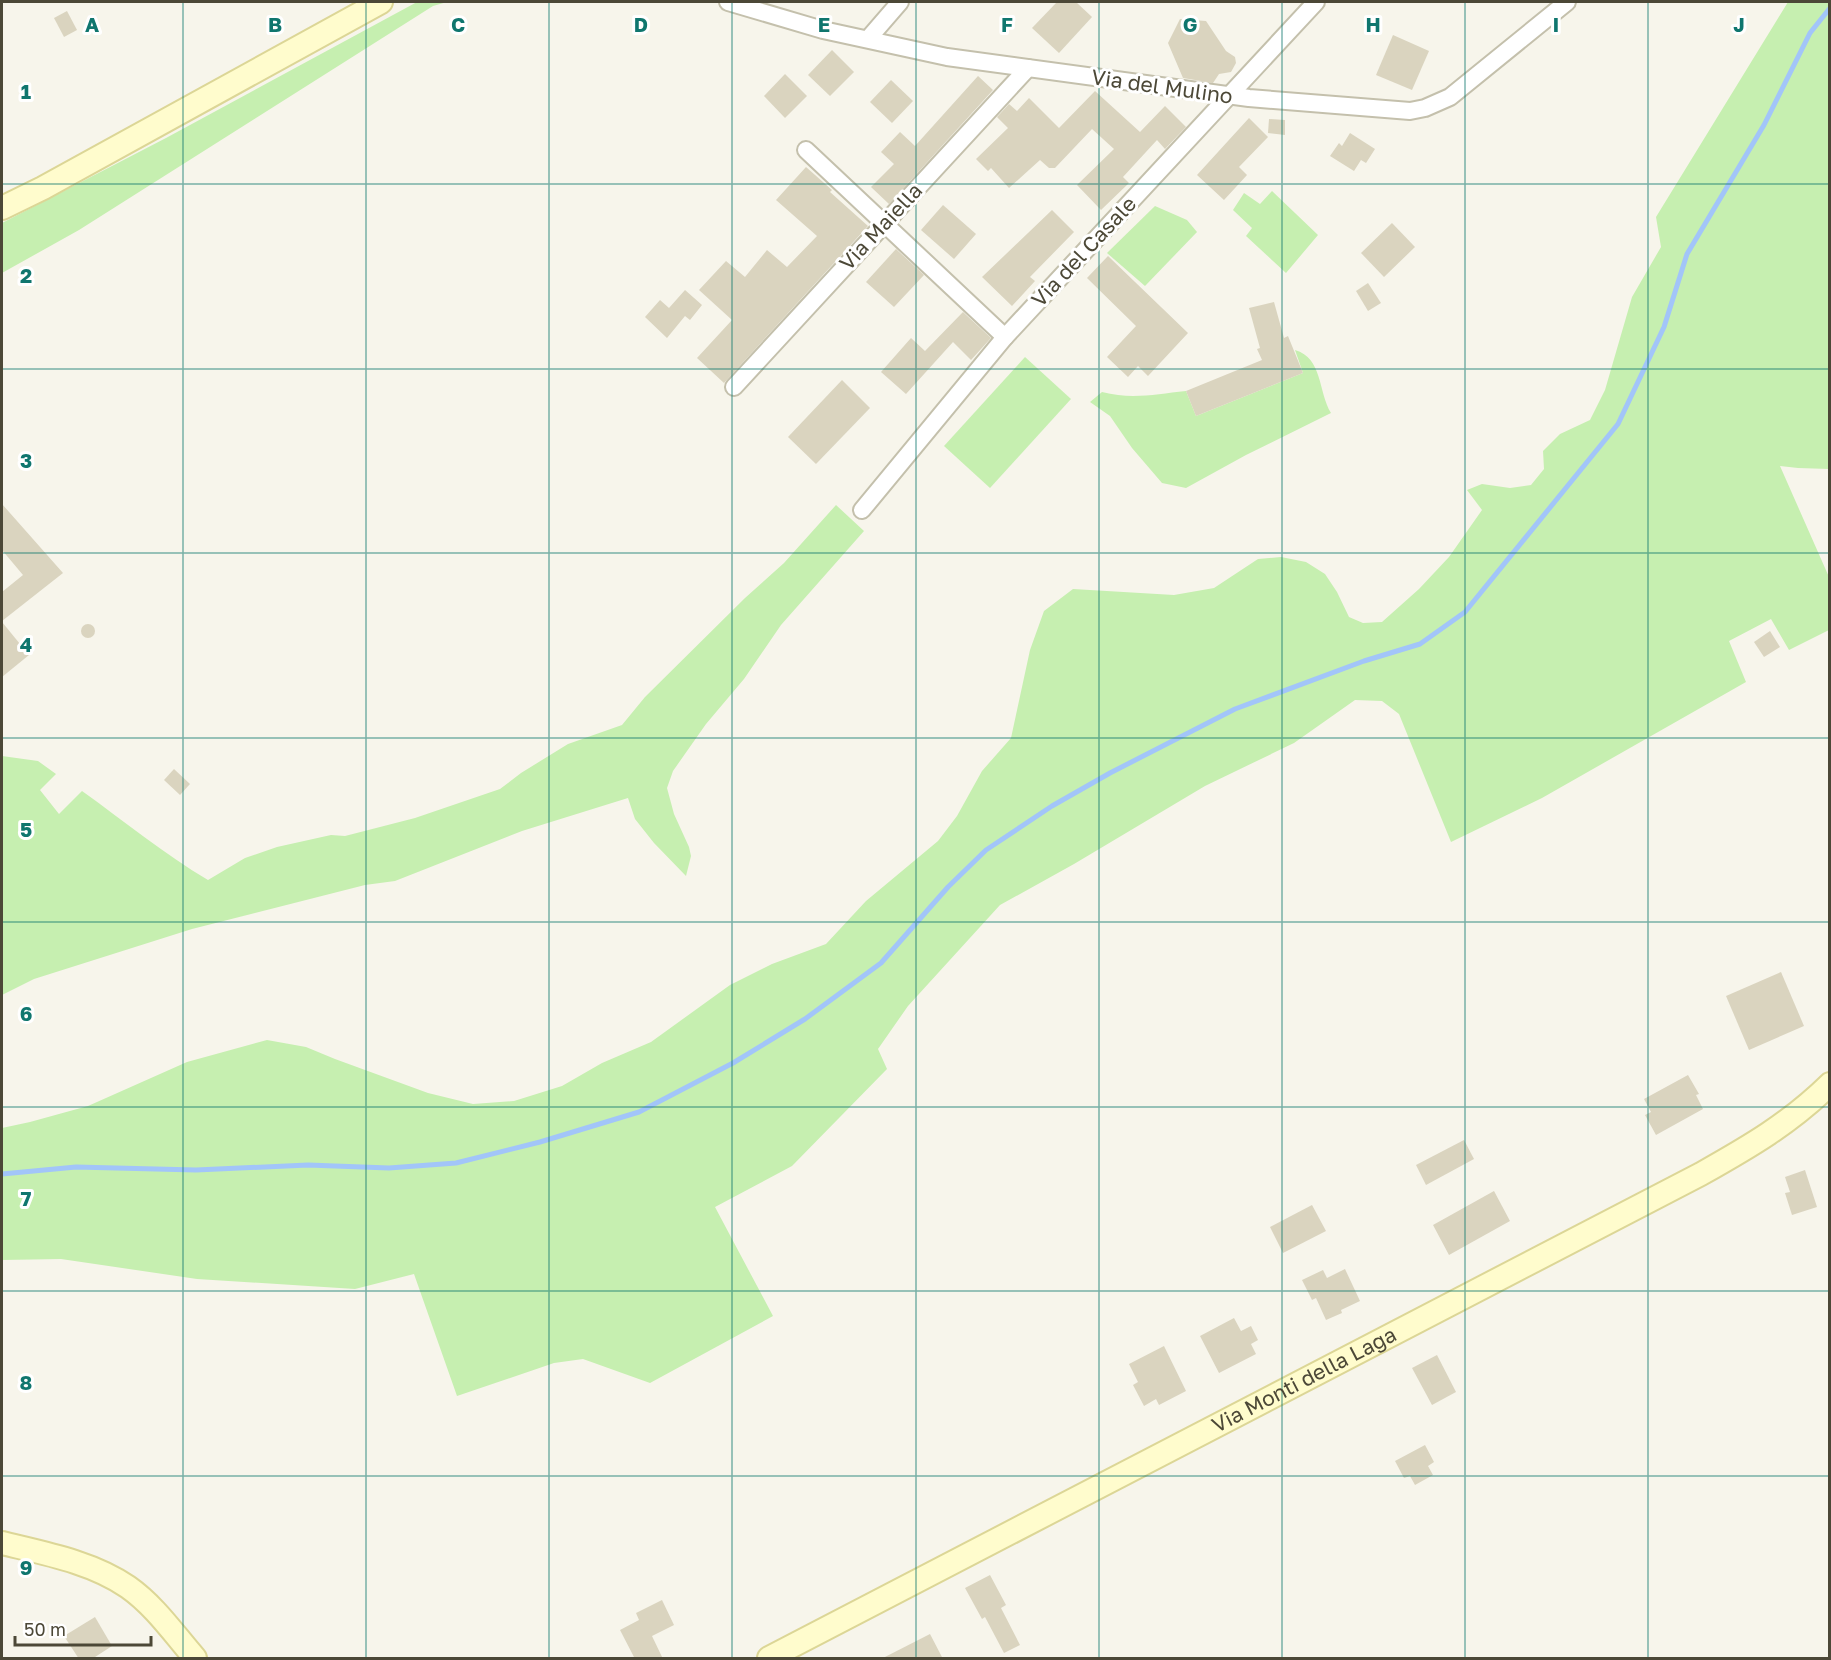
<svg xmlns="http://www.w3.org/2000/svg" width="1831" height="1660" viewBox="0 0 1831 1660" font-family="'Golos Text',sans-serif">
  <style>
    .green { fill: #c6efb0 }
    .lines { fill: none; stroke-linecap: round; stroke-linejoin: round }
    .stream { stroke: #a2c5f9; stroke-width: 5 }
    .building { fill: #dad4bf }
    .street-casing { stroke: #c4c0ac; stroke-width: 20 }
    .secondary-casing { stroke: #dcd696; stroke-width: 26 }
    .street { stroke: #fff; stroke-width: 16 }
    .secondary { stroke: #fffccd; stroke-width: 22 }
    .grid { fill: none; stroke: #0f766e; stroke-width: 1.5; stroke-opacity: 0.55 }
    .labels { text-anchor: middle; stroke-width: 6; stroke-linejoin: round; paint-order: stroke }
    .street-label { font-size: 21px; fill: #4c4837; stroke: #fff }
    .grid-label { font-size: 20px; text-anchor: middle; font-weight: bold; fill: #0f766e; stroke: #fff; stroke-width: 6; stroke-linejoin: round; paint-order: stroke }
  </style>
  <rect width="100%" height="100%" fill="#f7f5eb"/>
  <!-- green -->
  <g class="green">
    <polygon points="417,2 447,2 433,6 79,230 2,273 2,223 166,138"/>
    <polygon points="1788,2 1829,2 1829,469 1798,468 1780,466 1829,577 1829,630 1789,650 1771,619 1729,641 1746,682 1542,798 1451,842 1399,714 1382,701 1355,700 1294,743 1205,786 1074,864 1000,905 908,1006 878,1049 887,1069 792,1166 715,1207 773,1316 650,1383 583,1359 554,1363 457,1396 414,1274 355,1289 197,1279 61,1259 2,1260 2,1128 30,1122 88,1106 187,1062 267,1040 306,1047 335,1059 428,1093 473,1104 514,1101 562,1086 602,1063 651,1042 730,985 772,964 826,944 866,901 938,841 957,816 982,771 1011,738 1030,650 1044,611 1073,589 1174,595 1214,588 1258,559 1281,557 1306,562 1325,574 1337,592 1349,617 1363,623 1382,622 1419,589 1449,557 1482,510 1467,490 1482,484 1510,488 1531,485 1544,469 1543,451 1560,434 1590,420 1605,390 1632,297 1661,247 1656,217"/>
    <polygon points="1272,191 1318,235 1286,273 1246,236 1252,228 1233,210 1244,193 1260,204"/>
    <polygon points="1155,206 1187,220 1197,232 1145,286 1107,253"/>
    <path d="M1295 350C1323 358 1318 392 1331 413L1246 455 1186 488 1162 483 1132 448 1110 416 1090 402 1102 392C1132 400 1156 394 1186 391L1196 416 1303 373Z"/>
    <polygon points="1025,357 1071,399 990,488 944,446"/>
    <path d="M836 505 864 531 781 625 744 679 706 724 673 771 667 788 674 814 689 847 691 856 686 876 654 843 635 819 628 798 522 831 395 881 365 885 192 929 34 979 2 995V756L38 761 56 774 40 790 59 814 82 791C124 821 164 854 208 880L245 858 277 847 331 835 345 836 415 818 500 789 521 773 568 744 622 725 645 697 745 598 784 563Z"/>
  </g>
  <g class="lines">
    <!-- stream -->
    <polyline class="stream" points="2,1174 76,1167 196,1170 308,1165 389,1168 456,1163 540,1142 639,1112 733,1063 805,1019 881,963 948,887 986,850 1052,806 1110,773 1235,709 1364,661 1420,644 1465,612 1618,424 1664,327 1687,254 1764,125 1810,33 1830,8"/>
  </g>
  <!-- building -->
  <g class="building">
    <polygon points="1057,2 1076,2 1092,17 1059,53 1032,28"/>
    <polygon points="67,11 77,30 64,37 54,18"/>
    <polygon points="1180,19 1206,21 1226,51 1235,57 1236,63 1231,72 1219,74 1213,83 1183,78 1168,43"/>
    <polygon points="1393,35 1429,51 1412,90 1376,75"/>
    <polygon points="832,50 854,72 830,96 808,75"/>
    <polygon points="785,74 807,96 785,118 764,96"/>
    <polygon points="978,76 993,90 889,204 871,187 894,164 881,152 900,132 915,146"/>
    <polygon points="891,80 913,101 892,123 870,102"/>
    <polygon points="1095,91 1140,132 1165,106 1186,127 1165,149 1157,140 1123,177 1129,183 1101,210 1077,185 1114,149 1092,129 1055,168 1049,168 1040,160 1009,188 991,168 988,171 976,159 1008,128 997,117 1009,104 1017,111 1029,98 1059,128"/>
    <polygon points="1249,118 1268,137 1239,167 1247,175 1224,200 1197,175"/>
    <polygon points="1269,119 1285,120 1285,135 1268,133"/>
    <polygon points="1350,133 1375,149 1366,163 1361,160 1354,171 1330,156 1339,143 1342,146"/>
    <polygon points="806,167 832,190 830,192 868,226 724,383 697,358 732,320 699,290 726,261 745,277 767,250 787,267 817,236 776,200"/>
    <polygon points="943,205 976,234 954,259 921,230"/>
    <polygon points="1052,210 1074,232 1030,277 1035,281 1012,306 982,277"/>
    <polygon points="1392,223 1415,247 1384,277 1361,253"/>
    <polygon points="896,249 924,275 894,307 866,282"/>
    <polygon points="1108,256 1188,333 1148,376 1138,366 1128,377 1107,357 1136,326 1087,278"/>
    <polygon points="1368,283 1381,303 1368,311 1356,291"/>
    <polygon points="685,290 702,305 690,320 685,316 667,338 645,317 660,300 669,308"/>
    <polygon points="1274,302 1284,338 1288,336 1303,373 1196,416 1186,391 1262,360 1257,349 1260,348 1249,308"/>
    <polygon points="963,312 991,338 971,360 953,342 906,394 881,372 911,338 925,351"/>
    <polygon points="842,380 870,408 816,464 788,437"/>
    <polygon points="2,504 63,573 2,621 2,592 23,575 2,550"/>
    <polygon points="2,622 29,655 2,677"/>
    <circle cx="88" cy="631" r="7"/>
    <polygon points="1770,631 1780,647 1764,657 1754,642"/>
    <polygon points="174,769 190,784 180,795 164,780"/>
    <polygon points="1781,972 1804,1026 1749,1050 1726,996"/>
    <polygon points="1688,1075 1699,1094 1696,1095 1703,1109 1656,1135 1645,1115 1651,1112 1644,1099"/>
    <polygon points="1464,1140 1474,1159 1426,1185 1416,1165"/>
    <polygon points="1805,1170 1817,1207 1792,1215 1785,1193 1790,1192 1785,1177"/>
    <polygon points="1494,1191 1510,1221 1449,1255 1433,1225"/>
    <polygon points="1312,1205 1326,1231 1283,1253 1270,1227"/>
    <polygon points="1345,1269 1360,1301 1341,1310 1342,1313 1326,1320 1316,1298 1312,1300 1302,1280 1323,1270 1327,1278"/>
    <polygon points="1234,1318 1241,1331 1251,1326 1258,1340 1251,1344 1256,1354 1219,1373 1200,1336"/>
    <polygon points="1164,1346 1186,1391 1159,1405 1156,1399 1144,1406 1133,1385 1138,1382 1129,1364"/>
    <polygon points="1437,1355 1456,1392 1432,1405 1412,1368"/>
    <polygon points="1425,1445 1434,1462 1428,1466 1433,1475 1415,1485 1410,1476 1404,1478 1395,1461"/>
    <polygon points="990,1575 1006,1605 1001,1608 1020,1645 1004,1653 985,1617 982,1619 965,1588"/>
    <polygon points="662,1600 674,1625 652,1636 663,1659 635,1659 620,1630 639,1620 636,1613"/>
    <polygon points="95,1617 112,1646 92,1659 79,1659 64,1636"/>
    <polygon points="930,1634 943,1659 881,1659"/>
  </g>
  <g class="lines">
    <defs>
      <g id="street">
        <polyline points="728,2 823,30 947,57 1249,98 1410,111 1425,108 1450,97 1567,2"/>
        <polyline points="868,39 900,2"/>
        <polyline points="806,150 1005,337"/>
        <polyline points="734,387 1028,68"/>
        <polyline points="862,510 1005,337 1316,2"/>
      </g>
      <g id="secondary">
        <polyline points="2,208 43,188 381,2"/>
        <path d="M2 1543C43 1553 92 1562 128 1587 155 1606 174 1634 195 1658"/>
        <path id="s1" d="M769 1658 1701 1174C1749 1147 1789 1124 1830 1084"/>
      </g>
    </defs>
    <!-- street casing -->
    <use href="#street" class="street-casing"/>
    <!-- secondary casing -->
    <use href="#secondary" class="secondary-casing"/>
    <!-- street -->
    <use href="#street" class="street"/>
    <!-- secondary -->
    <use href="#secondary" class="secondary"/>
  </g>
  <!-- grid -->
  <path class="grid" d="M183 2V1658M366 2V1658M549 2V1658M732 2V1658M916 2V1658M1099 2V1658M1282 2V1658M1465 2V1658M1648 2V1658M2 184H1830M2 369H1830M2 553H1830M2 738H1830M2 922H1830M2 1107H1830M2 1291H1830M2 1476H1830"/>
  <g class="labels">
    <!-- street labels -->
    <g class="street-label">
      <text transform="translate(1162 87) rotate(8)" y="7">Via del Mulino</text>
      <text transform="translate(881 227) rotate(-47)" y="7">Via Maiella</text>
      <text transform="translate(1084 252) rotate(-47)" y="7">Via del Casale</text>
      <text dy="7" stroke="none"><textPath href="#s1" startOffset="603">Via Monti della Laga</textPath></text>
    </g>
  </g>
  <g class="grid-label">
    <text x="92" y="32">A</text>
    <text x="275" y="32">B</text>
    <text x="458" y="32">C</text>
    <text x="641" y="32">D</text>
    <text x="824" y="32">E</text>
    <text x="1007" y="32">F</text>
    <text x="1190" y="32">G</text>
    <text x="1373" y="32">H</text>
    <text x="1556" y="32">I</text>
    <text x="1739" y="32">J</text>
    <text x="26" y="99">1</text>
    <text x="26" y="283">2</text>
    <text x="26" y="468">3</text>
    <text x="26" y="652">4</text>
    <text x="26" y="837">5</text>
    <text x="26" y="1021">6</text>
    <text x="26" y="1206">7</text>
    <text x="26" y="1390">8</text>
    <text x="26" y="1575">9</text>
  </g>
  <!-- border -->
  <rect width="1831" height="1660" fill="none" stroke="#4c4837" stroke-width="6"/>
  <!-- scale -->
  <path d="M15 1636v9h136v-9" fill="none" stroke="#4c4837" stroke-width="3"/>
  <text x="24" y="1636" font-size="18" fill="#4c4837" stroke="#ffffff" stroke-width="4.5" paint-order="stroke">50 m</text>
</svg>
